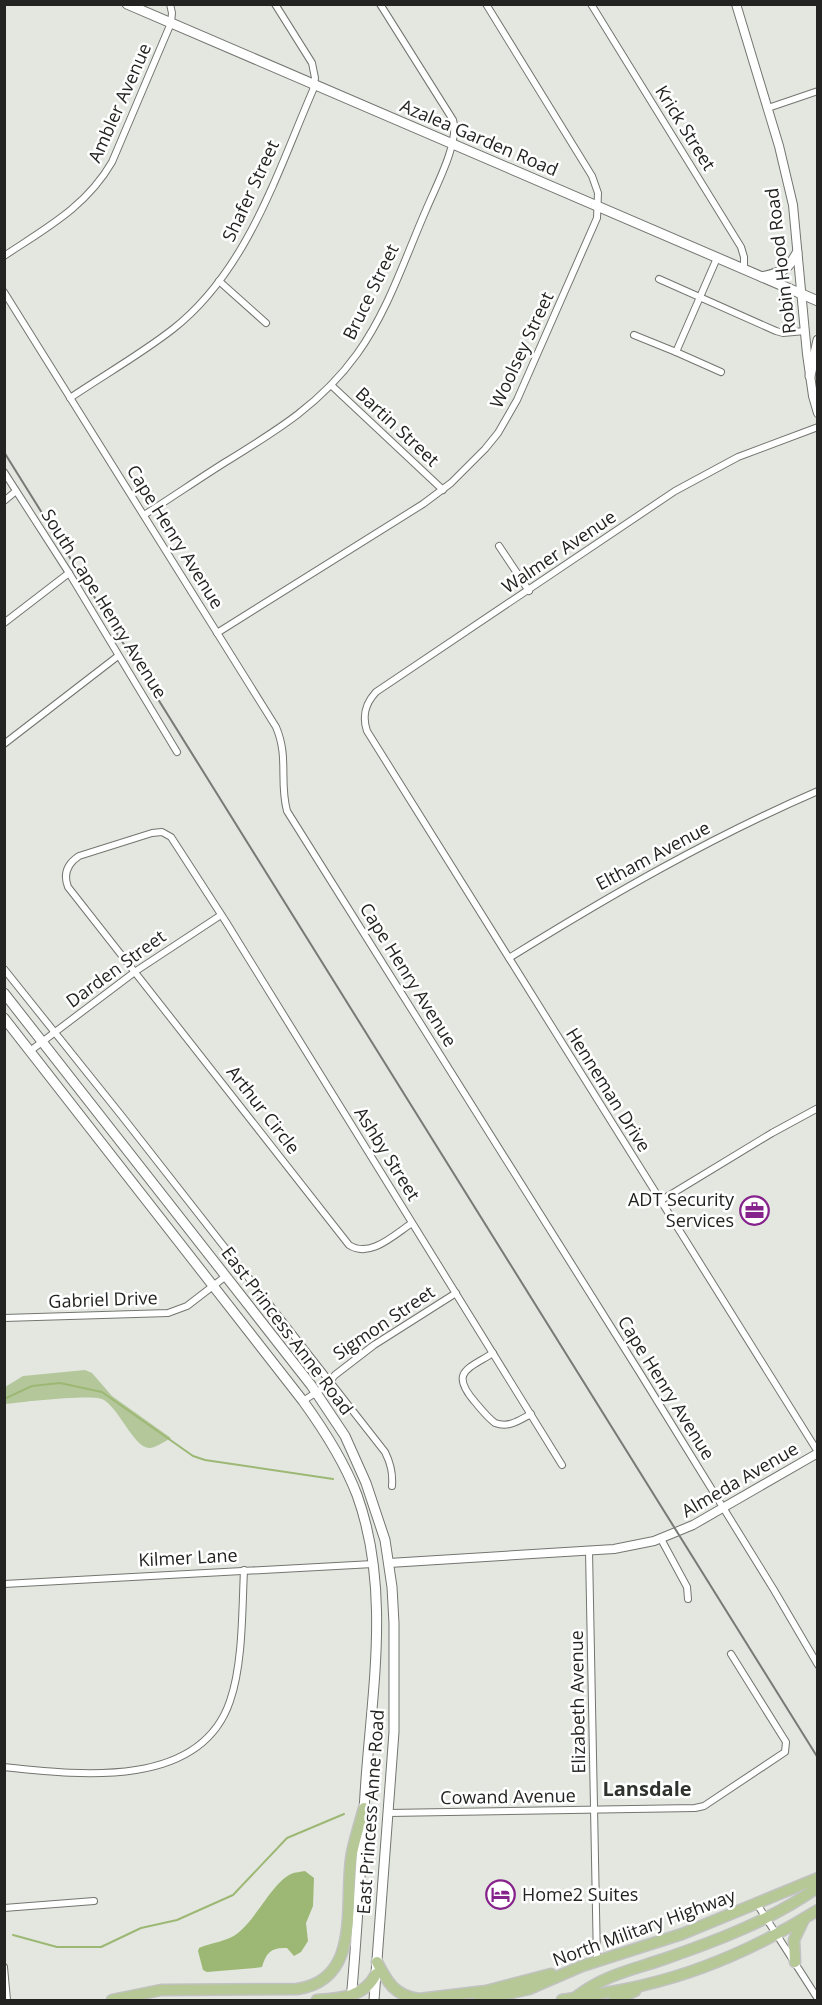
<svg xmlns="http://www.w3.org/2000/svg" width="822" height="2005" viewBox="0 0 822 2005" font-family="'Open Sans',sans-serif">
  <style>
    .green { fill: #b4c79b }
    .water { fill: #9db874 }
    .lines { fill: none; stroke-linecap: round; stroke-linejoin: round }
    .stream { stroke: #9db874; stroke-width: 2 }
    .minor-casing { stroke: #737670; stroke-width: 8 }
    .tertiary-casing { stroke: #737670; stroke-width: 10 }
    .secondary-casing { stroke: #737670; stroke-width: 11 }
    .primary-casing { stroke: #c1c2c1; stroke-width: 13 }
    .minor { stroke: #fff; stroke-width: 6 }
    .tertiary { stroke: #fff; stroke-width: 8 }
    .secondary { stroke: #fff; stroke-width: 9 }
    .primary { stroke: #b5c895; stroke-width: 10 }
    .rail { stroke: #777a75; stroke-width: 2 }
    .labels { text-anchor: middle; stroke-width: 5; stroke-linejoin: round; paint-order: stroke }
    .street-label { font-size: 18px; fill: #232422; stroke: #fff }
    .poi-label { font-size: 18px; fill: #232422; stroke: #fff; text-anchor: end }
    .neighbourhood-label { font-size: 20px; font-weight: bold; fill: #30332d; stroke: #fff }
  </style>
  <rect width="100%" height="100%" fill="#e3e7e0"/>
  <!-- green -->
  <path class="green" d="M85 1370 92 1373 112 1396 171 1438C165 1441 157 1447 150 1448 134 1449 119 1407 102 1399 91 1394 20 1402 5 1404V1387L23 1376Z"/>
  <!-- water -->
  <path class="water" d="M305 1871 314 1878 313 1906 306 1923 308 1941 301 1952 294 1956 287 1948C271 1947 266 1953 262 1967L255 1968 207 1972 203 1970 198 1951 199 1948C212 1942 227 1942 238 1933 257 1918 272 1883 291 1874 295 1872 301 1872 305 1871Z"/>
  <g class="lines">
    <!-- stream -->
    <g class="stream">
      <polyline points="4,1399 32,1386 60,1383 102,1392 193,1456 205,1460 333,1479"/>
      <polyline points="13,1935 57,1947 101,1947 141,1928 177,1920 233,1895 287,1838 344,1814"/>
    </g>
    <defs>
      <g id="minor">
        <polyline points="591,4 741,247 744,257 744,270"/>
        <polyline points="768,108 818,91"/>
        <path d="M4 256C46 228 86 207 112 162L171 23 172 13 170 4"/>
        <polyline points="659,279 776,331 783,333 805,331"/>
        <polyline points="219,281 266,323"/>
        <path d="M4 292 276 727C289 757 279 781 287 811L640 1373 774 1590 818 1665"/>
        <polyline points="634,335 676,352 717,258"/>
        <polyline points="676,352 721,372"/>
        <polyline points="331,385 443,490"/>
        <path d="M70 398C104 375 141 354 173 329 247 271 277 173 313 90L315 78 312 63 275 4"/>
        <path d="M818 427 738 457 675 491 376 692C365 704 362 716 367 731L818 1452"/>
        <polyline points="4,472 69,573 177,752"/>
        <polyline points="4,501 16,491"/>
        <path d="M144 515C171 498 197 480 224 463 276 431 321 404 357 354 388 311 405 258 426 210 435 188 460 142 453 120L380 4"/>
        <polyline points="499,546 529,591"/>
        <polyline points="4,623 69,573"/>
        <polyline points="217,633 423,504 451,483 485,449 498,433 517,400 597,218 598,193 592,176 486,4"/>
        <polyline points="4,744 118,656"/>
        <path d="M509 958C609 896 709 838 818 791"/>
        <path d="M4 969 121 1115 385 1452C391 1464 393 1473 392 1486"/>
        <polyline points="30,1051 136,971 221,915"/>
        <polyline points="660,1201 772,1133 818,1108"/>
        <path d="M412 1223C395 1234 370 1259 349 1245L68 887C63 874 67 864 79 856L152 833 162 832 171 837 226 922 562 1465"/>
        <polyline points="4,1318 168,1313 187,1306 226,1276"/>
        <path d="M493 1353C468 1369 449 1372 475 1402 481 1409 487 1417 495 1423 509 1428 518 1421 531 1414"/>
        <polyline points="303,1401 326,1386 335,1375 374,1345 456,1293"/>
        <polyline points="661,1539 687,1587 688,1599"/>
        <polyline points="589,1551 597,1961"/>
        <polyline points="4,1584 373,1564"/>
        <path d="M4 1767C78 1775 200 1790 230 1701 243 1664 242 1610 244 1570"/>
        <polyline points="388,1813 695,1808 704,1806 785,1752 786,1742 731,1654"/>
        <polyline points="757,1904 818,1999"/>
        <polyline points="4,1908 94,1901"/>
        <polyline points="4,1967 7,2000"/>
      </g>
      <g id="tertiary">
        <polyline points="736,4 779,146 793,205 807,354 813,396 818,413"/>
        <polyline points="389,1563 614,1549 654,1541 693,1525 818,1453"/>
      </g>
      <g id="secondary">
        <polyline points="127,4 818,301"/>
        <path d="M762 277C782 272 787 271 797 253"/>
        <polyline points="810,376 818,340"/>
        <polyline points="4,993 311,1385 345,1436 366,1483 385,1540 392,1587 394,1623 394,1732 374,2000"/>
        <path d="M4 1018 303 1401C324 1430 344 1461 357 1495 390 1586 373 1685 366 1779 361 1853 358 1927 351 2000"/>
      </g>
      <g id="primary">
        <path d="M377 1962C387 1982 395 1996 419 1999L486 1991 551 1974"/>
        <polyline points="795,1962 794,1940 804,1919"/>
        <path d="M576 1997C604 1975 632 1970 664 1959 716 1941 772 1920 818 1887"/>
        <path d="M112 2000 161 1990 297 1989C364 1980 343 1899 352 1853 355 1838 360 1823 364 1808"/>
        <path d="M317 2000C339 1999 365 1997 376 1974"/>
        <polyline points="479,2000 529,1989 582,1966 682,1934 818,1878"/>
        <path d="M562 2000C589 1995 617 1992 644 1985 704 1971 765 1943 818 1910"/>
        <polyline points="614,2000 635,1991"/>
      </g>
    </defs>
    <!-- minor casing -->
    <use href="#minor" class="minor-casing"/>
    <!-- tertiary casing -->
    <use href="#tertiary" class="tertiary-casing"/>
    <!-- secondary casing -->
    <use href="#secondary" class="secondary-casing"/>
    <!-- primary casing -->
    <use href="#primary" class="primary-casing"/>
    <!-- minor -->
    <use href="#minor" class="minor"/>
    <!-- tertiary -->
    <use href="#tertiary" class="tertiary"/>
    <!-- secondary -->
    <use href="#secondary" class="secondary"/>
    <!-- primary -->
    <use href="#primary" class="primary"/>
    <!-- rail -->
    <polyline class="rail" points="4,452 818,1758"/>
  </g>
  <!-- icons -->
  <defs>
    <symbol id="office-ring" viewBox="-11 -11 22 22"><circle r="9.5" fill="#fff" stroke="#86228b" stroke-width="1.5"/><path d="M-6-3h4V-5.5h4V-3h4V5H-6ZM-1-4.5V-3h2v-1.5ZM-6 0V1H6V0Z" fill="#86228b"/></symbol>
    <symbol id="hotel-ring" viewBox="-11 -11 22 22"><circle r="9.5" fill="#fff" stroke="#86228b" stroke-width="1.5"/><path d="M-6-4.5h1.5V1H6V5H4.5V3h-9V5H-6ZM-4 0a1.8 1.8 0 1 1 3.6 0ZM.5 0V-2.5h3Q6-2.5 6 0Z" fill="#86228b"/></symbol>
  </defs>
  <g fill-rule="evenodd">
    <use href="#office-ring" x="738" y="1194" width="33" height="33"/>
    <use href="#hotel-ring" x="484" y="1878" width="33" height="33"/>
  </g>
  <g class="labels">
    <!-- street labels -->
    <g class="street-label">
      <text transform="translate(120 103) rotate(-66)" y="6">Ambler Avenue</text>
      <text transform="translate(685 128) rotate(58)" y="6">Krick Street</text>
      <text transform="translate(479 138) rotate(23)" y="6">Azalea Garden Road</text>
      <text transform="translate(251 191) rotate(-65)" y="6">Shafer Street</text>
      <text transform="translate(781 261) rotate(-97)" y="6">Robin Hood Road</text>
      <text transform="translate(371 292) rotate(-64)" y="6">Bruce Street</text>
      <text transform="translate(522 350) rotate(-65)" y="6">Woolsey Street</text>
      <text transform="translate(397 427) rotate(43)" y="6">Bartin Street</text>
      <text transform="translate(175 537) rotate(58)" y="6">Cape Henry Avenue</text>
      <text transform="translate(559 552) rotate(-34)" y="6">Walmer Avenue</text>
      <text transform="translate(104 604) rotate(58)" y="6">South Cape Henry Avenue</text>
      <text transform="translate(653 856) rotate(-28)" y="6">Eltham Avenue</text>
      <text transform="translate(116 969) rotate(-36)" y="6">Darden Street</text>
      <text transform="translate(408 975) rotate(58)" y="6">Cape Henry Avenue</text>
      <text transform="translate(608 1090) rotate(58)" y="6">Henneman Drive</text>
      <text transform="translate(263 1110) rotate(52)" y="6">Arthur Circle</text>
      <text transform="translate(387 1154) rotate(58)" y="6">Ashby Street</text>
      <text transform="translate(103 1300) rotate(-2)" y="6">Gabriel Drive</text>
      <text transform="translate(384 1323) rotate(-34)" y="6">Sigmon Street</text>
      <text transform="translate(287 1331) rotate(53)" y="6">East Princess Anne Road</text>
      <text transform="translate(666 1388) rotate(58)" y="6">Cape Henry Avenue</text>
      <text transform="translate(740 1480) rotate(-30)" y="6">Almeda Avenue</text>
      <text transform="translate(188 1558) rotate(-3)" y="6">Kilmer Lane</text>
      <text transform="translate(578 1702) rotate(-91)" y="6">Elizabeth Avenue</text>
      <text transform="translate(508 1797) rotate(-1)" y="6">Cowand Avenue</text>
      <text transform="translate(371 1812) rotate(-86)" y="6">East Princess Anne Road</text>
      <text transform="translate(644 1928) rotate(-20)" y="6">North Military Highway</text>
    </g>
    <!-- poi labels -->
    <g class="poi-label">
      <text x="734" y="1206">ADT Security<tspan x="734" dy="21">Services</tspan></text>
      <text x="522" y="1901" text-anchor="start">Home2 Suites</text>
    </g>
    <!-- neighbourhood labels -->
    <g class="neighbourhood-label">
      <text x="647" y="1796">Lansdale</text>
    </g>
  </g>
  <!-- border -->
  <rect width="822" height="2005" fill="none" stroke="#232422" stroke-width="12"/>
</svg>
